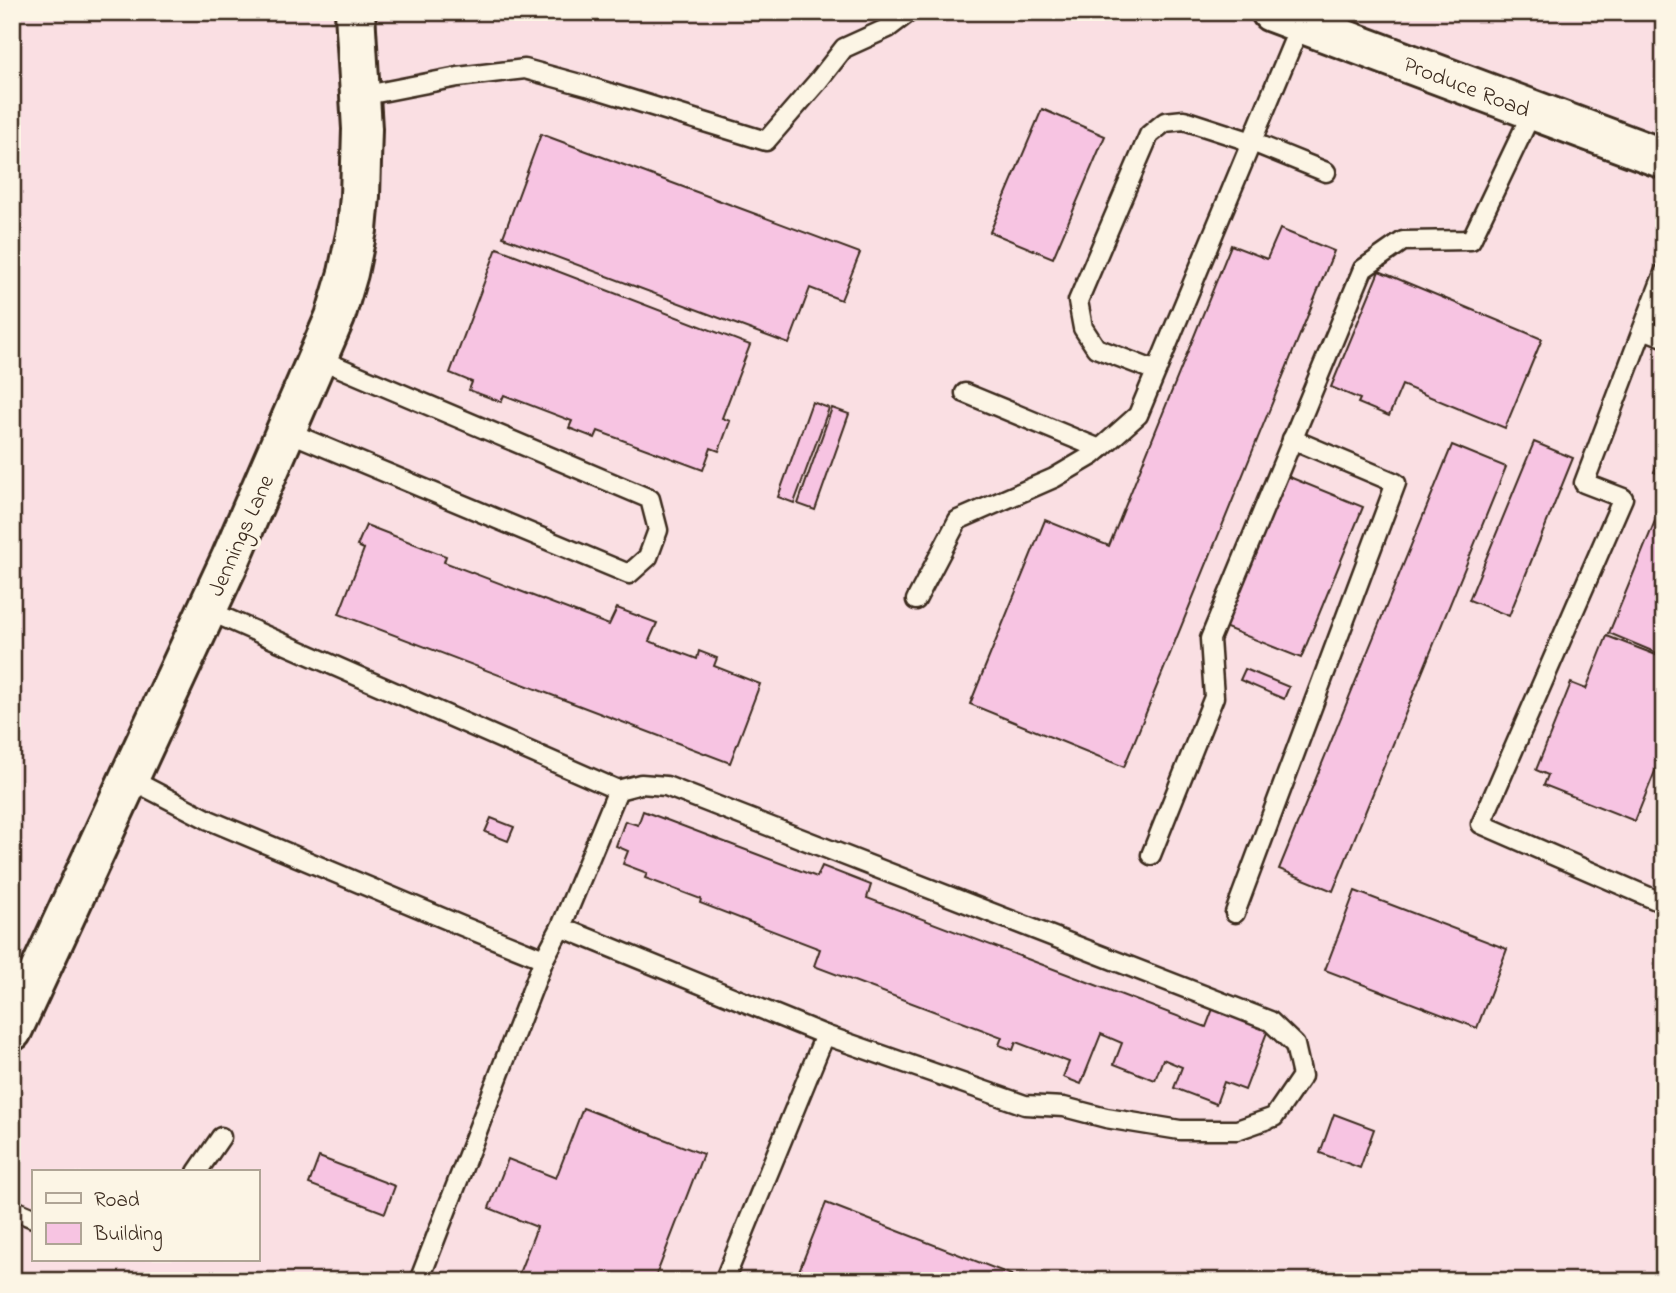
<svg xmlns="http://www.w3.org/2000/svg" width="1676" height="1293" viewBox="0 0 1676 1293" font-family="'Indie Flower',sans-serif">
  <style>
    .built { fill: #fadfe3; fill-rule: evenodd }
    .building { fill: #f7c4e2; stroke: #3b2a1e; stroke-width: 2 }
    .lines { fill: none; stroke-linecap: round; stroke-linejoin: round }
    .lane-casing { stroke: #3b2a1e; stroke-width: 23 }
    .secondary-casing { stroke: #3b2a1e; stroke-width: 44 }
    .lane { stroke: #fcf5e5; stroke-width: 18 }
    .secondary { stroke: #fcf5e5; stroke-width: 38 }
    .labels { text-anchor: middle; stroke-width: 7; stroke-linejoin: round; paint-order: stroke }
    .street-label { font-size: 23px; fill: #3b2a1e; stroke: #fcf5e5 }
  </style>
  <rect width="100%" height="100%" fill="#fbebe4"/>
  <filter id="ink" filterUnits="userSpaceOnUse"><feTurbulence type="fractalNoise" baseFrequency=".0143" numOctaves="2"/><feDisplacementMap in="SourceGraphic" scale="14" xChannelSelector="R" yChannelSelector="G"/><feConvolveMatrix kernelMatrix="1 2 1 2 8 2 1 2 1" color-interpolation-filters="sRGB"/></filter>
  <g filter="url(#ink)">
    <!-- built -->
    <path class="built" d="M12 12H1664V1281H12ZM33 1172H257V1260H33Z"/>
    <!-- building -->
    <g class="building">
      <polygon points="1042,109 1105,136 1053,258 990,232"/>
      <polygon points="541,134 860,253 841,300 810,288 789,344 503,237"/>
      <polygon points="1280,229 1334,251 1124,767 970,704 1045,520 1109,546 1231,245 1267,259"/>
      <polygon points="497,248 750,345 722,418 730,421 719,451 711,448 703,470 598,431 595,438 569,428 572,421 504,395 501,402 469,390 472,382 450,373"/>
      <polygon points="1379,271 1542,339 1505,428 1402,385 1389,416 1358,403 1360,399 1331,387"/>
      <polygon points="812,402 829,408 794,503 778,497"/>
      <polygon points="832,408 849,414 815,510 798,504"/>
      <polygon points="1534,442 1573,458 1509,616 1469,600"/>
      <polygon points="1452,445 1506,467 1333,891 1279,869"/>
      <polygon points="1664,449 1664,476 1654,472"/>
      <polygon points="1287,476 1363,507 1301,658 1224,627"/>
      <polygon points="1664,499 1664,656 1609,633"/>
      <polygon points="366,525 446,556 444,562 609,625 617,608 657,623 649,641 697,659 699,651 717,658 714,666 760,684 730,763 339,614 364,549 357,546"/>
      <polygon points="1607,636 1664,658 1664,749 1635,821 1544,785 1548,775 1536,770 1571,683 1586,689"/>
      <polygon points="1245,669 1289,687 1284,699 1240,680"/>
      <polygon points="643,811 817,877 822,866 871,885 867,898 1206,1027 1214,1006 1269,1027 1245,1090 1224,1082 1216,1104 1174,1088 1182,1067 1163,1059 1155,1080 1114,1064 1122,1043 1101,1034 1081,1084 1063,1077 1069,1062 1016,1042 1013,1050 999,1045 1002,1037 814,966 820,949 700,903 701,899 645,878 647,873 623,864 628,851 616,846 625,821 638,825"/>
      <polygon points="491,818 514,827 508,841 485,832"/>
      <polygon points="1355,891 1507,949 1477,1028 1325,970"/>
      <polygon points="583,1108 703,1154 654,1281 516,1281 537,1227 489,1208 508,1159 556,1178"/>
      <polygon points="1334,1114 1374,1129 1360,1168 1320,1153"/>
      <polygon points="319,1157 395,1186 385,1213 309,1184"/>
      <polygon points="826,1203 1012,1275 1010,1281 795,1281"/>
    </g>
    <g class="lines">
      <defs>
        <g id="lane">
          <polyline points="361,96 458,77 525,69 587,86 766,141 819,80 844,48 888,28 909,12"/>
          <polyline points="1643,329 1664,337"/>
          <polyline points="1156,371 1096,348 1083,328 1078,301 1149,135 1165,122 1184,120 1252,142 1326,172"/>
          <polyline points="965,393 1100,449"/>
          <polyline points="286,431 629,574 648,557 658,530 650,499 317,358"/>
          <polyline points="916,600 958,520 1054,478 1093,455 1138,415 1301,23"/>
          <polyline points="207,610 618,790 561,927"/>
          <polyline points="130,779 209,820 462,926 544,959"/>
          <polyline points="618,790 641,784 666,786 1270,1021 1295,1045 1302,1076 1274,1117 1237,1130 1180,1130 1106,1118 1064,1107 1025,1105 825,1035"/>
          <polyline points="1151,855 1214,697 1210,639 1363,269 1403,241 1471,240 1533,110"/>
          <polyline points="1656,900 1481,824 1623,498 1584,483 1664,273"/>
          <polyline points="1235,913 1396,483 1292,439"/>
          <polyline points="197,1172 221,1137"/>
          <polyline points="12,1209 33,1218"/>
          <polyline points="419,1281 544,959 561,927 825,1035 724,1281"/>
        </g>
        <g id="secondary">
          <polyline points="1271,12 1664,159"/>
          <polyline points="12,1031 231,558 335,317 348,273 357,230 360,196 362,129 355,12"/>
        </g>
      </defs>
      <!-- lane casing -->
      <use href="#lane" class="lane-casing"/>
      <!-- secondary casing -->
      <use href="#secondary" class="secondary-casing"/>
      <!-- lane -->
      <use href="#lane" class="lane"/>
      <!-- secondary -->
      <use href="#secondary" class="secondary"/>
    </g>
  </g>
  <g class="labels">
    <!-- street labels -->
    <g class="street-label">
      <text transform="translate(1467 86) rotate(21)" y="8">Produce Road</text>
      <text transform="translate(240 535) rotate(-66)" y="8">Jennings Lane</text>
    </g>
  </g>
  <!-- margin -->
  <rect width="1676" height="1293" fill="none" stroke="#fcf5e5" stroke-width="42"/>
  <rect x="21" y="21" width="1634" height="1251" fill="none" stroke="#3b2a1e" stroke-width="2.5" filter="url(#ink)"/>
  <!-- legend -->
  <rect x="32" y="1170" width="228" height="91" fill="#fcf5e5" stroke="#afa495" stroke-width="2"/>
  <rect x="46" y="1193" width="35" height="10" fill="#fcf5e5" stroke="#afa495" stroke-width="2"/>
  <text x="94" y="1206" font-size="21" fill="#3b2a1e">Road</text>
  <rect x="46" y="1223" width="35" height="21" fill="#f7c4e2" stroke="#afa495" stroke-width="2"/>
  <text x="94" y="1240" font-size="21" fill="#3b2a1e">Building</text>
</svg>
